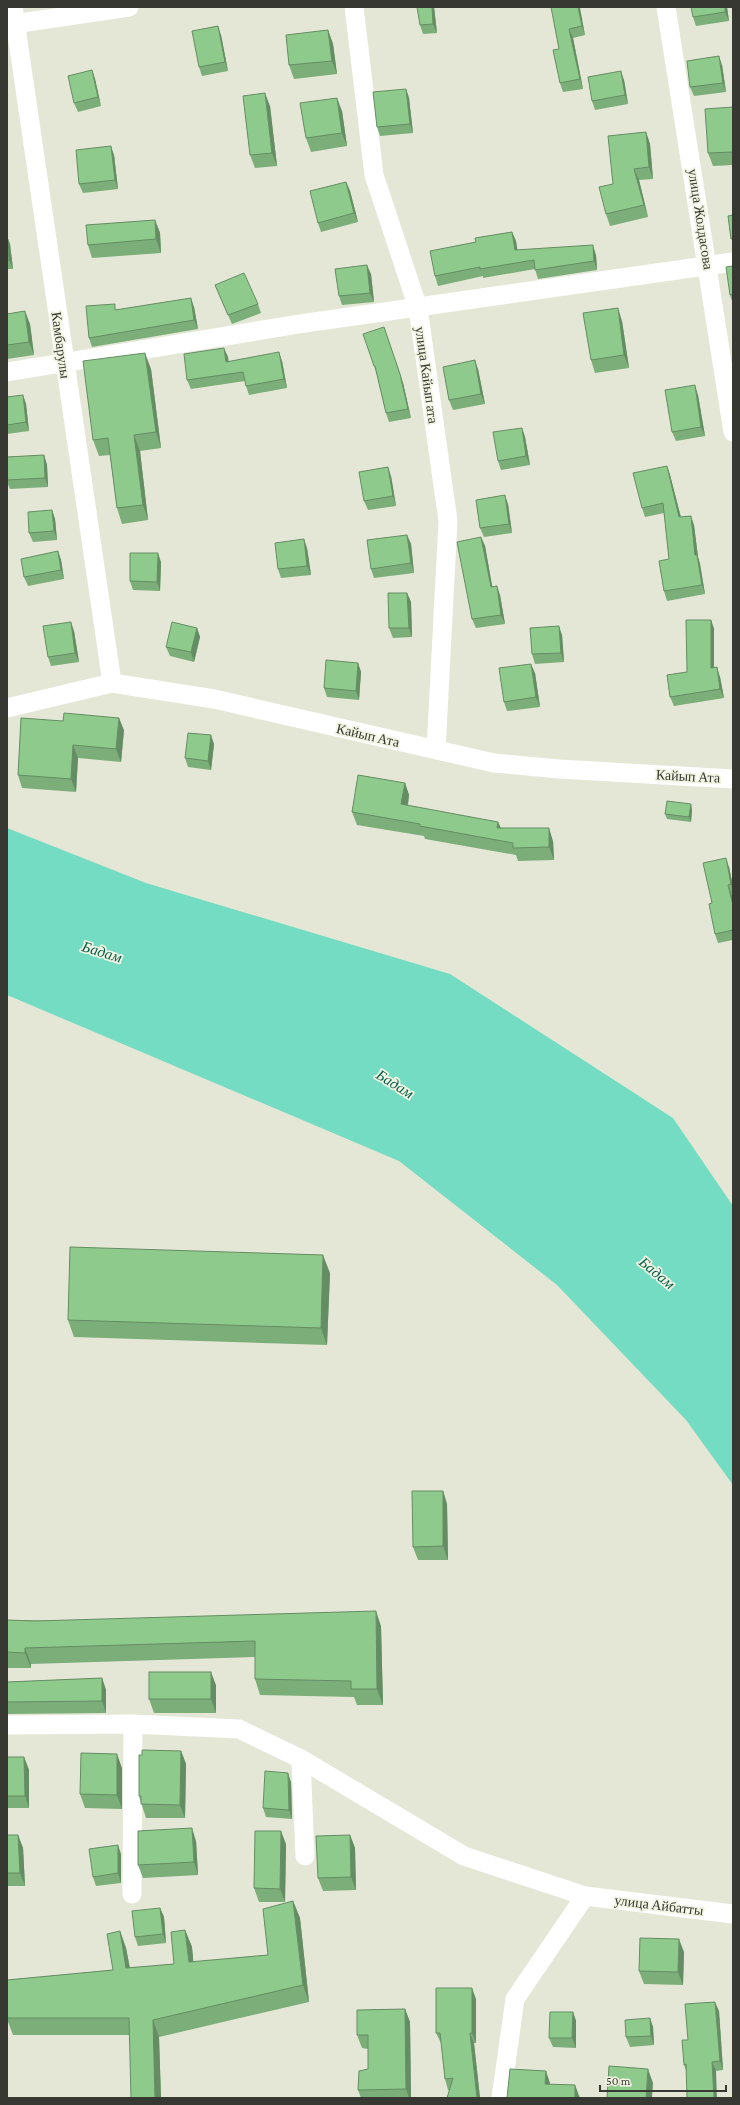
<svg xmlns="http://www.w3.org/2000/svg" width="740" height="2105" viewBox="0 0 740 2105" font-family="'Crimson Pro',serif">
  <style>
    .water { fill: #74dcc2 }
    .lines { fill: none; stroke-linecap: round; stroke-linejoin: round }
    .minor { stroke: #fff; stroke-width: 19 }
    .wall { fill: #7bae79 }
    .shaded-wall { fill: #648d63 }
    .building { fill: #8fca8d; stroke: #648d63 }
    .labels { text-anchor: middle; stroke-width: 3.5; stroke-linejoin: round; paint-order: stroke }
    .street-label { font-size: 14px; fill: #373831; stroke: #f2f5e3 }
    .water-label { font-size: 15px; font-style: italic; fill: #005c4c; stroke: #f2f5e3 }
  </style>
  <rect width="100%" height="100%" fill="#e5e7d6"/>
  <!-- water -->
  <polygon class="water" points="7,828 146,883 450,974 673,1118 733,1206 733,1485 686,1420 557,1285 399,1161 7,995"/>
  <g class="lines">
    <!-- minor -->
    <g class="minor">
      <polyline points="13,7 112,683"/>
      <polyline points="354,7 374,175 418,308 448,521 436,750"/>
      <polyline points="666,7 733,432"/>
      <polyline points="7,25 129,7"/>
      <polyline points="7,372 299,324 733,262"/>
      <polyline points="7,708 112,683 214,699 494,763 559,769 733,779"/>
      <polyline points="7,1725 133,1724 239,1729 301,1759 464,1856 585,1896 733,1914"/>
      <polyline points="301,1759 305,1856"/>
      <polyline points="132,1894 133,1724"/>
      <polyline points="501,2098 515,1999 585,1896"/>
    </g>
  </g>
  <!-- wall -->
  <g class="wall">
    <polygon points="434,7 437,33 423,34 420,25"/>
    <polygon points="579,7 585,35 573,38 583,89 563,92 560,83 559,49"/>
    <polygon points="691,7 727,7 729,21 696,26 693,17"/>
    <polygon points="328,30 333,44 337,74 294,79 289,65"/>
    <polygon points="221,35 228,71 202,76 199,67"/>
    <polygon points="722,65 726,92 694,96 690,87"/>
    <polygon points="92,70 95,79 101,106 78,112 74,103"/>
    <polygon points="624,80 628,104 595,110 592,101"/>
    <polygon points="406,89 409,98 413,133 380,136 377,127"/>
    <polygon points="270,106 277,166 255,168 250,155"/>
    <polygon points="733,107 733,165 713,166 708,153"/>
    <polygon points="342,111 347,146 311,152 306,138"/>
    <polygon points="646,132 650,144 653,179 639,180 648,217 610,226 606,214 613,184"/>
    <polygon points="114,155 118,189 83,193 79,184"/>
    <polygon points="346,182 350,191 358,222 321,232 318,223"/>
    <polygon points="155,220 160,233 161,253 92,258 88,245"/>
    <polygon points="512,232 516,241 517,250 596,255 597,270 538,279 535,269 483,278 483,276 438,286 435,276 476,242"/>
    <polygon points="7,236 10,244 13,269 7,269"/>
    <polygon points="733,266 733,304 730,295"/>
    <polygon points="371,274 374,302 342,305 339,296"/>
    <polygon points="215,285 258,304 261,313 232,324"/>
    <polygon points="194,307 198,329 92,347 89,338 117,310"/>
    <polygon points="7,314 30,324 34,355 7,359"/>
    <polygon points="622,321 629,368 595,373 591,360"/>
    <polygon points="387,336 403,383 411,418 389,422 386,413 377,375 374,366"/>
    <polygon points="228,357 228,362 282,361 287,388 249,395 246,386 245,381 191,389 187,380"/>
    <polygon points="151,369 161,448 140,451 148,520 122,524 117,508 110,455 99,456 93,440"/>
    <polygon points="478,369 485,404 453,410 449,400"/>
    <polygon points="23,395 26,404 29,431 7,434 7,397"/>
    <polygon points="698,395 705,436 676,441 672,432"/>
    <polygon points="522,428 525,437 530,465 501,470 498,461"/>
    <polygon points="44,455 47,465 48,487 10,489 7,482 7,457"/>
    <polygon points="667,466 670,475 681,517 694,525 698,557 700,564 705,594 667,601 664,591 669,559 664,513 645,517 642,508"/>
    <polygon points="391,476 396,506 368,510 364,501"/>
    <polygon points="508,504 512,533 484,537 480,528"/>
    <polygon points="52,510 55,519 57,540 33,542 29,533"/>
    <polygon points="407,535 411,544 414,573 374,578 371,569"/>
    <polygon points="481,537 485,546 492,587 500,595 505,624 476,628 472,619"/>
    <polygon points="307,548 311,575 281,578 278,569"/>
    <polygon points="58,551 61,560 64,579 28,586 24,577"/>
    <polygon points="161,562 160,591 133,590 130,581"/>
    <polygon points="407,593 411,602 412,637 393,638 389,628"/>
    <polygon points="711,620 714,629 714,668 720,677 724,698 674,706 670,697 687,672"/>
    <polygon points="197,628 200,637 194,662 170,656 166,647"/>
    <polygon points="74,631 79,662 51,666 48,657"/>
    <polygon points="562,635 564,662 535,664 532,654"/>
    <polygon points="358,663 361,672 359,700 327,697 324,688"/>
    <polygon points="535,673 540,707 507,711 504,702"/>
    <polygon points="21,718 124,730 121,762 78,758 76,792 22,788 18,775"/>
    <polygon points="214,744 211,770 188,767 185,758"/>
    <polygon points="405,783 409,795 408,806 498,822 501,828 553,841 554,860 518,861 516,855 425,839 424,836 357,825 352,812"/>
    <polygon points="692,809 691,822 667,819 665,814"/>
    <polygon points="729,867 733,886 733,893 732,894 733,899 733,940 718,943 715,934 712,903"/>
    <polygon points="330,1273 327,1345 74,1337 68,1320"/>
    <polygon points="443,1491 447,1504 448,1560 418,1560 413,1547"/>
    <polygon points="7,1620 381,1626 383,1705 357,1705 354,1697 260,1695 255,1679 255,1657 31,1664 31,1668 7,1668"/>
    <polygon points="102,1678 106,1690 106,1713 7,1714 7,1682"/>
    <polygon points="216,1685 216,1713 154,1713 149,1699"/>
    <polygon points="181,1751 186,1764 185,1818 146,1818 139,1796 142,1755"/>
    <polygon points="7,1757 24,1757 29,1770 29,1808 7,1808"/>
    <polygon points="122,1768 122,1809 85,1808 80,1794"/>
    <polygon points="291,1782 292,1819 266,1817 263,1808"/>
    <polygon points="7,1835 18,1835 23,1848 25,1886 7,1886"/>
    <polygon points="350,1835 355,1848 356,1890 323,1891 318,1878"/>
    <polygon points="196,1841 198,1875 143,1878 138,1865"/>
    <polygon points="286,1844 285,1902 259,1902 254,1888"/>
    <polygon points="121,1854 121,1883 96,1886 93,1877"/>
    <polygon points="293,1901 300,1918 309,2002 159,2037 161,2098 131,2098 130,2035 13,2035 7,2019 7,1980 113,1970 120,1931 126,1948 130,1968 174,1964 185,1930 192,1947 193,1962 268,1955"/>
    <polygon points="160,1908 164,1917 166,1943 138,1946 135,1937"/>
    <polygon points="684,1952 683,1985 644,1984 639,1971"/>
    <polygon points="476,1999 476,2043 474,2043 480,2098 447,2098 450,2090 448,2090 445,2079 441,2043 436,2033"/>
    <polygon points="405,2009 410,2022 411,2098 361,2098 358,2090 368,2069 368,2049 362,2048 357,2035"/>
    <polygon points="719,2011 723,2070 716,2071 686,2070 684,2065 688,2040"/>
    <polygon points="573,2012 576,2021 576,2048 553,2047 549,2038"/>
    <polygon points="650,2018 653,2027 654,2045 630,2047 626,2037"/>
  </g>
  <!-- shaded-wall -->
  <g class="shaded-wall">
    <polygon points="432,7 434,7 437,33 433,24"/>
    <polygon points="578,7 579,7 580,8 585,35 582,26"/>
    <polygon points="725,7 727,7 729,21 725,12"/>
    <polygon points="218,26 221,35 228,71 225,62"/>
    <polygon points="569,29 573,38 583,89 580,79"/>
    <polygon points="328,30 333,44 337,74 332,61"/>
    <polygon points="719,56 722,65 726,92 723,83"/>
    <polygon points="92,70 95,79 101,106 98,97"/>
    <polygon points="621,71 624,80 628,104 625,95"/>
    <polygon points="406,89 409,98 413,133 410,124"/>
    <polygon points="265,93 270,106 277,166 272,153"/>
    <polygon points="337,98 342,111 347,146 342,133"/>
    <polygon points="646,132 650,144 653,179 649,167"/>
    <polygon points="111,146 114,155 118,189 115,180"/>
    <polygon points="634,169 639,180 648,217 644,205"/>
    <polygon points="346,182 350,191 358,222 354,213"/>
    <polygon points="155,220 160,233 161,253 156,239"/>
    <polygon points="512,232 516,241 519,260 515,250"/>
    <polygon points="7,236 10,244 13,269 9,260"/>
    <polygon points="593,245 596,255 597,270 594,261"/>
    <polygon points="367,265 371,274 374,302 370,293"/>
    <polygon points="191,298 194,307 198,329 194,320"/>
    <polygon points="618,308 622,321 629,368 624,355"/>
    <polygon points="25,311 30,324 34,355 29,342"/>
    <polygon points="387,336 403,383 411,418 408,409"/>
    <polygon points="224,348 228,357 230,371 226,362"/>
    <polygon points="279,352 282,361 287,388 284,379"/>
    <polygon points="145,353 151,369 161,448 156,432"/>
    <polygon points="475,360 478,369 485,404 481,394"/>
    <polygon points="695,385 698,395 705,436 701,427"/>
    <polygon points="23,395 26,404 29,431 26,422"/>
    <polygon points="522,428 525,437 530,465 526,456"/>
    <polygon points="134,435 140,451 148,520 143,505"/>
    <polygon points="44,455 47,465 48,487 45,478"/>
    <polygon points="667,466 670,475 683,526 679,517"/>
    <polygon points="388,467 391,476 396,506 393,496"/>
    <polygon points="505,495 508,504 512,533 509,524"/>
    <polygon points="52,510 55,519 57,540 54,531"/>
    <polygon points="691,516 694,525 698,557 700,564 705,594 702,585 695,555"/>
    <polygon points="407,535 411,544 414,573 411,563"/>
    <polygon points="481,537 485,546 494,596 491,587"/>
    <polygon points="304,539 307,548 311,575 307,566"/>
    <polygon points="58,551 61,560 64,579 61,570"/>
    <polygon points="158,553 161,562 160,591 157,582"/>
    <polygon points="497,586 500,595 505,624 501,615"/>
    <polygon points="407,593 411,602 412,637 409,628"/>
    <polygon points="711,620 714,629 714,678 711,668"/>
    <polygon points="71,622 74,631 79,662 75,653"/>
    <polygon points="559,626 562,635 564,662 561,653"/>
    <polygon points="197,628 200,637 194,662 191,652"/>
    <polygon points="358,663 361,672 359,700 356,691"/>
    <polygon points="531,664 535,673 540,707 536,697"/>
    <polygon points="717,667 720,677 724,698 720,689"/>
    <polygon points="119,718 124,730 121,762 116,749"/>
    <polygon points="211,735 214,744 211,770 208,761"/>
    <polygon points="73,745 78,758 76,792 71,779"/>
    <polygon points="405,783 409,795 406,817 401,804"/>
    <polygon points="691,804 692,809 691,822 689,817"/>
    <polygon points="498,822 503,834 497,828"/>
    <polygon points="549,828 553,841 554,860 549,847"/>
    <polygon points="726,858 729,867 733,886 733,888 731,884"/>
    <polygon points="728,885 733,899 733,905"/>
    <polygon points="323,1255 330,1273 327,1345 321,1328"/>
    <polygon points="443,1491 447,1504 448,1560 443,1546"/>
    <polygon points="376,1611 381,1626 383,1705 377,1689"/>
    <polygon points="25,1648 31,1664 31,1668 25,1653"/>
    <polygon points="211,1672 216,1685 216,1713 211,1699"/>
    <polygon points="102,1678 106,1690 106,1713 102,1701"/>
    <polygon points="181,1751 186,1764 185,1818 180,1805"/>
    <polygon points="117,1754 122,1768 122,1809 117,1795"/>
    <polygon points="24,1757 29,1770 29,1808 25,1796"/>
    <polygon points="288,1773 291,1782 292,1819 289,1810"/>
    <polygon points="192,1828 196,1841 198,1875 194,1862"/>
    <polygon points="281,1831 286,1844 285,1902 280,1889"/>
    <polygon points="18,1835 23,1848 25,1886 20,1873"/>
    <polygon points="350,1835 355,1848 356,1890 351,1877"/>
    <polygon points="118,1845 121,1854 121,1883 118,1873"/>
    <polygon points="293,1901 300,1918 309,2002 303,1985"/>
    <polygon points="160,1908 164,1917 166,1943 163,1934"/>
    <polygon points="185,1930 192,1947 195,1980 189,1962"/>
    <polygon points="120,1931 126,1948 133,1985 126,1968"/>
    <polygon points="679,1939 684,1952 683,1985 678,1972"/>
    <polygon points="472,1988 476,1999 476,2043 472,2033"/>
    <polygon points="715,2002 719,2011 723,2070 720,2061"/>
    <polygon points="405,2009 410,2022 411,2098 409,2098 406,2089"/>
    <polygon points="573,2012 576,2021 576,2048 572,2038"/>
    <polygon points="650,2018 653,2027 654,2045 651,2036"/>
    <polygon points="153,2020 159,2037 161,2098 155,2098"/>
    <polygon points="470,2033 474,2043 480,2098 477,2098"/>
    <polygon points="712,2062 716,2071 717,2098 714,2098"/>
    <polygon points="648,2069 653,2083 652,2098 646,2098"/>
    <polygon points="546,2071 550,2083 550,2097 545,2084"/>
    <polygon points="575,2085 580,2098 575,2098"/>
  </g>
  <!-- building -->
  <g class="building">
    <polygon points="417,7 432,7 433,24 420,25"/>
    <polygon points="551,7 578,7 582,26 569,29 580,79 560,83 553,50 559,49"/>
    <polygon points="691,7 725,7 725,12 693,17"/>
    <polygon points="218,26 225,62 199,67 192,31"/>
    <polygon points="328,30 332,61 289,65 286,35"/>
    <polygon points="719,56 723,83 690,87 687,61"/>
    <polygon points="92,70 98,97 74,103 68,76"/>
    <polygon points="621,71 625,95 592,101 588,77"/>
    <polygon points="406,89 410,124 377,127 373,92"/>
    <polygon points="265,93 272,153 250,155 243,96"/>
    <polygon points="337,98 342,133 306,138 300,103"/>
    <polygon points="733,107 733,152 708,153 705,109"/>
    <polygon points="646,132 649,167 634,169 644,205 606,214 599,187 613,184 608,136"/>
    <polygon points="111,146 115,180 79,184 76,150"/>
    <polygon points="346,182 354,213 318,223 310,191"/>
    <polygon points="733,215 733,239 731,239 728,216"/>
    <polygon points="155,220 156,239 88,245 86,225"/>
    <polygon points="512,232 515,250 593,245 594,261 535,270 534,260 480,269 480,267 435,276 430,251 476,242 475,238"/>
    <polygon points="7,238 9,260 7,260"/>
    <polygon points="367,265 370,293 339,296 335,269"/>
    <polygon points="733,266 733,294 730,295 726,267"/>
    <polygon points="244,273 258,304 228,315 215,285"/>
    <polygon points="191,298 194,320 89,338 86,306 115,304 115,310"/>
    <polygon points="618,308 624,355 591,360 583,313"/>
    <polygon points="25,311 29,342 7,345 7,314"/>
    <polygon points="384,327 400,374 408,409 386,413 375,366 374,366 363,334"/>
    <polygon points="224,348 226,362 279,352 284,379 246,386 243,372 187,380 184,354"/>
    <polygon points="145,353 156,432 134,435 143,505 117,508 108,438 93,440 83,361"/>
    <polygon points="475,360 481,394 449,400 443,367"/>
    <polygon points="695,385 701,427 672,432 665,390"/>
    <polygon points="23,395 26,422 7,425 7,397"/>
    <polygon points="522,428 526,456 498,461 493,432"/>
    <polygon points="44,455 45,478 7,480 7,457"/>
    <polygon points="667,466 679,517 691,516 695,555 697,555 702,585 664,591 659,561 669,559 663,503 642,508 633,473"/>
    <polygon points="388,467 393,496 364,501 359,472"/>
    <polygon points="505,495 509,524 480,528 476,500"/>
    <polygon points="52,510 54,531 29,533 28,512"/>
    <polygon points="407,535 411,563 371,569 367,540"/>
    <polygon points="481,537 491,587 497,586 501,615 472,619 457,542"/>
    <polygon points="304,539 307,566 278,569 275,543"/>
    <polygon points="58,551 61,570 24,577 21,559"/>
    <polygon points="130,553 158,553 157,582 130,581"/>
    <polygon points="388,593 407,593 409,628 389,628"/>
    <polygon points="686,620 711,620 711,668 717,667 720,689 670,697 667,675 687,672"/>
    <polygon points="71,622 75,653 48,657 43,626"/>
    <polygon points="172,622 197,628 191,652 166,647"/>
    <polygon points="559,626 561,653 532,654 530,628"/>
    <polygon points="326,660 358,663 356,691 324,688"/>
    <polygon points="531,664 536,697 504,702 499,668"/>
    <polygon points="64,713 119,718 116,749 73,745 71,779 18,775 21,718 63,721"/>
    <polygon points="188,733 211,735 208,761 185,758"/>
    <polygon points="358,775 405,783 401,804 498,822 497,828 549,828 549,847 513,848 513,843 420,826 420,824 352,812"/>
    <polygon points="667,801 691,804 689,817 665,814"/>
    <polygon points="726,858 731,884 728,885 733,905 733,930 715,934 709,904 712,903 703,863"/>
    <polygon points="70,1247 323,1255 321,1328 68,1320"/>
    <polygon points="412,1491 443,1491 443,1546 413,1547"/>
    <polygon points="376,1611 377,1689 351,1689 351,1681 255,1679 255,1641 25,1648 25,1653 7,1652 7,1620 35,1621"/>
    <rect x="149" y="1672" width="62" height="27"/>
    <polygon points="102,1678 102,1701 7,1702 7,1682"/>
    <polygon points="142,1750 181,1751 180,1805 141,1804 141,1796 139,1796 139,1755 142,1755"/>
    <polygon points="81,1753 117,1754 117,1795 80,1794"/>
    <polygon points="7,1757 24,1757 25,1796 7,1796"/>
    <polygon points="265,1771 288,1773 289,1810 263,1808"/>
    <polygon points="192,1828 194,1862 138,1865 138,1831"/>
    <polygon points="255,1831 281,1831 280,1889 254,1888"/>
    <polygon points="7,1835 18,1835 20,1873 7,1873"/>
    <polygon points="350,1835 351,1877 318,1878 316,1836"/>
    <polygon points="118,1845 118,1873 93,1877 89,1849"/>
    <polygon points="293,1901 303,1985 153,2020 155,2098 131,2098 129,2018 7,2018 7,1980 113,1970 107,1934 120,1931 126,1968 174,1964 171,1932 185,1930 189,1962 268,1955 263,1909"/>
    <polygon points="160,1908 163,1934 135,1937 132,1911"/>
    <polygon points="640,1938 679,1939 678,1972 639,1971"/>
    <polygon points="436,1988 472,1988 472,2033 470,2033 477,2098 447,2098 453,2078 445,2079 440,2033 436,2033"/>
    <polygon points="715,2002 720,2061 712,2062 714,2098 687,2098 686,2064 684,2065 682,2040 688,2040 685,2004"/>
    <polygon points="405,2009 406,2089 358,2090 359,2071 368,2069 368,2035 357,2035 357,2010"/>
    <polygon points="550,2012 573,2012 572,2038 549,2038"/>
    <polygon points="650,2018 651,2036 626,2037 625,2020"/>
    <polygon points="609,2066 648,2069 646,2098 607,2098"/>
    <polygon points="510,2069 546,2071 545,2084 575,2085 575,2098 507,2098"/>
  </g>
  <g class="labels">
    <!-- street labels -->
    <g class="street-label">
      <text transform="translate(701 219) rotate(81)" y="5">улица Жолдасова</text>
      <text transform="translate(61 345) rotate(82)" y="5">Камбарулы</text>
      <text transform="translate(427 375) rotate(82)" y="5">улица Кайып ата</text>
      <text transform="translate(368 735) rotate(13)" y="5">Кайып Ата</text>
      <text transform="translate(688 776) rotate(3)" y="5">Кайып Ата</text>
      <text transform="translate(659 1905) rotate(7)" y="5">улица Айбатты</text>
    </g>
    <!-- water labels -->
    <g class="water-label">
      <text transform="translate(102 952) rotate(17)" y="5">Бадам</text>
      <text transform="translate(395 1084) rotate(32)" y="5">Бадам</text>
      <text transform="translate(657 1273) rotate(40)" y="5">Бадам</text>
    </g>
  </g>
  <!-- border -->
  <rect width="740" height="2105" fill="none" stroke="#373831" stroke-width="16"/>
  <!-- scale -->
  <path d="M600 2085v6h126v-6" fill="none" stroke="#373831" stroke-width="2"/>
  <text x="606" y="2085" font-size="12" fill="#373831" stroke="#f2f5e3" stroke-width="3" paint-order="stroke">50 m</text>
</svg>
